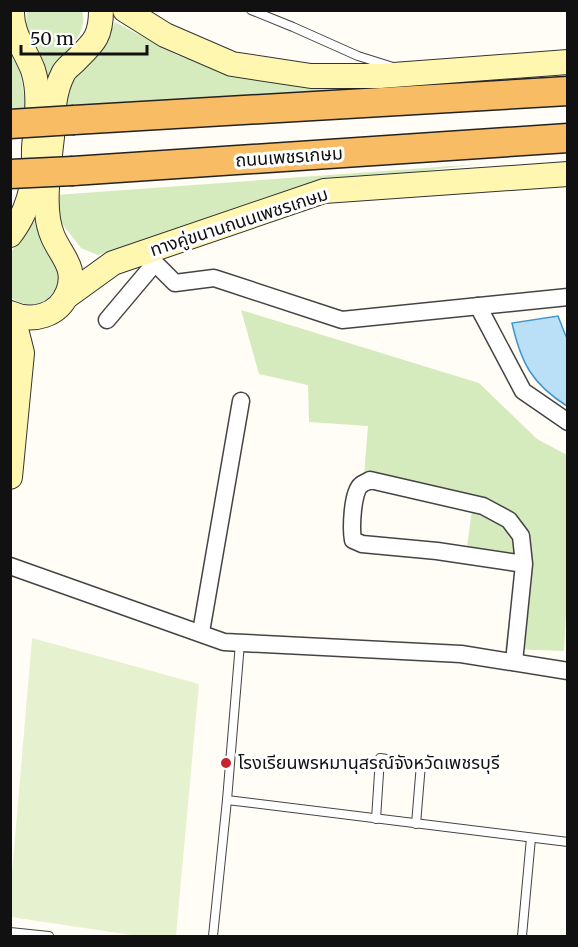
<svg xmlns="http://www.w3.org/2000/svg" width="578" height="947" viewBox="0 0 578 947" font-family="Merriweather,'Noto Sans Thai',serif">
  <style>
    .green { fill: #d5ebbd }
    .pitch { fill: #e6f2cf }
    .water { fill: #b9e0f7; stroke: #3f96cf; stroke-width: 1.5 }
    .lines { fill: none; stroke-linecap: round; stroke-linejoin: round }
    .service-casing { stroke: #444; stroke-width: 10 }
    .minor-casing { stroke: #444; stroke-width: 19 }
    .secondary-casing { stroke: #333; stroke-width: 26 }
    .trunk-casing { stroke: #222; stroke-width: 31 }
    .service { stroke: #fff; stroke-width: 8 }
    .minor { stroke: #fff; stroke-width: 16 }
    .secondary { stroke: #fff6b0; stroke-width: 24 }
    .trunk { stroke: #f7bc64; stroke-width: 28 }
    .trunk-bridge-casing { stroke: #222; stroke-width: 31; stroke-linecap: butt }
    .trunk-bridge { stroke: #f7bc64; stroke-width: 28 }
    .poi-dot { fill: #c4262e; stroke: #fff; stroke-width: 2 }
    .labels { text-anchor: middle; stroke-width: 6; stroke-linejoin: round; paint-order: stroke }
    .street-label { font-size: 18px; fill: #111; stroke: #fff }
    .poi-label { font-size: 18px; fill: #111; stroke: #fff; text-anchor: start }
  </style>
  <rect width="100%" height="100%" fill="#fffdf5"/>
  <!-- green -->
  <g class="green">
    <path d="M27 11H82C89 36 64 49 54 70 51 79 48 90 46 99L45 68 39 51 28 32 26 25Z"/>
    <polygon points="115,22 177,55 234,74 408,81 206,105 80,111 64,106 70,80 105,43"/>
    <polygon points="10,47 18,59 26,108 11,111"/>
    <polygon points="480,164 340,181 295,193 98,255 81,248 59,220 56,195"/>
    <path d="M36 213C47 238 78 286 42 302 31 307 19 304 11 297V253Z"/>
    <polygon points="241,310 479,383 537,439 567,455 568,613 566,614 564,651 505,649 516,568 465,562 472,509 363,487 368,426 309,422 308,385 259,374"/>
  </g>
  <!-- pitch -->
  <polygon class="pitch" points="32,638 199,684 176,936 138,936 11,917 11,885"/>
  <!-- water -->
  <path class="water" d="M558 316 565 334 567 338V406C532 384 521 363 512 323Z"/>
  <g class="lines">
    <defs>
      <g id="service">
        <polyline points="251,10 293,27 358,56 393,67"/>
        <polyline points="227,800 568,842"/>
        <polyline points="376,819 380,758 421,764 416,824"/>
        <polyline points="10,932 49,936"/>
        <polyline points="213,936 227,800 240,643"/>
        <polyline points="522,936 531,838"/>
      </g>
      <g id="minor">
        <polyline points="145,253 175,283 214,278 342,320 568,297"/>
        <polyline points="478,306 523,391 568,422"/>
        <polyline points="107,320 155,263"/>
        <polyline points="10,566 224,642 461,654 568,671"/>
        <polyline points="201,632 241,401"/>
        <path d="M514 662 524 564 521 536 509 520 483 506 370 480C367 482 363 483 361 485 352 492 351 529 353 540L362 544 437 551 524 564"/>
      </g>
      <g id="secondary">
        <polyline points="125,10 165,35 232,64 311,76 380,76 568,62"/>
        <path d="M10 235C21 221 29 202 32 185 34 173 34 160 34 148 36 122 41 95 33 70 25 49 11 34 12 10"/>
        <polyline points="66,297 113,263 324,191 568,174"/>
        <path d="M10 313C32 323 59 316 68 292 77 268 62 257 53 237 46 221 46 204 47 187 48 171 50 154 52 137 53 116 53 93 63 74 65 69 71 65 75 61 93 43 101 38 101 10"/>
        <polyline points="10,319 17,333 22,353 10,477"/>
      </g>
      <g id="trunk">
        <polyline points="74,120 568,91"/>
        <polyline points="73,171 568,138"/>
      </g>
    </defs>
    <!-- service casing -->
    <use href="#service" class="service-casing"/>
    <!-- minor casing -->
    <use href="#minor" class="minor-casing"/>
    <!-- secondary casing -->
    <use href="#secondary" class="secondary-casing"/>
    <!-- trunk casing -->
    <use href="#trunk" class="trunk-casing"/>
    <!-- service -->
    <use href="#service" class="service"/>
    <!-- minor -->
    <use href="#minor" class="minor"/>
    <!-- secondary -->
    <use href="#secondary" class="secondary"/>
    <!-- trunk -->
    <use href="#trunk" class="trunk"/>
    <defs>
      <g id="trunk-bridge">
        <polyline points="10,124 74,120"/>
        <polyline points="10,174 73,171"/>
      </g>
    </defs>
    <!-- trunk-bridge casing -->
    <use href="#trunk-bridge" class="trunk-bridge-casing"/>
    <!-- trunk-bridge -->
    <use href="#trunk-bridge" class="trunk-bridge"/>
  </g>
  <!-- markers -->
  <circle class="poi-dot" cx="226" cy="763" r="6"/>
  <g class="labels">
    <!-- street labels -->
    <g class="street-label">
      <text transform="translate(289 157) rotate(-4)" y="6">ถนนเพชรเกษม</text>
      <text transform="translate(239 222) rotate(-18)" y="6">ทางคู่ขนานถนนเพชรเกษม</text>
    </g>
    <!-- poi labels -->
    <g class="poi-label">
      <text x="238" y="769">โรงเรียนพรหมานุสรณ์จังหวัดเพชรบุรี</text>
    </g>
  </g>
  <!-- border -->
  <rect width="578" height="947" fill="none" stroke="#111111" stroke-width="24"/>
  <!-- scale -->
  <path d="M21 45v9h126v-9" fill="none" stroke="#111111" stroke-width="3"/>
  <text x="30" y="45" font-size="18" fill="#111111" stroke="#ffffff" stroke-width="4.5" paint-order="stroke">50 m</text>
</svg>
